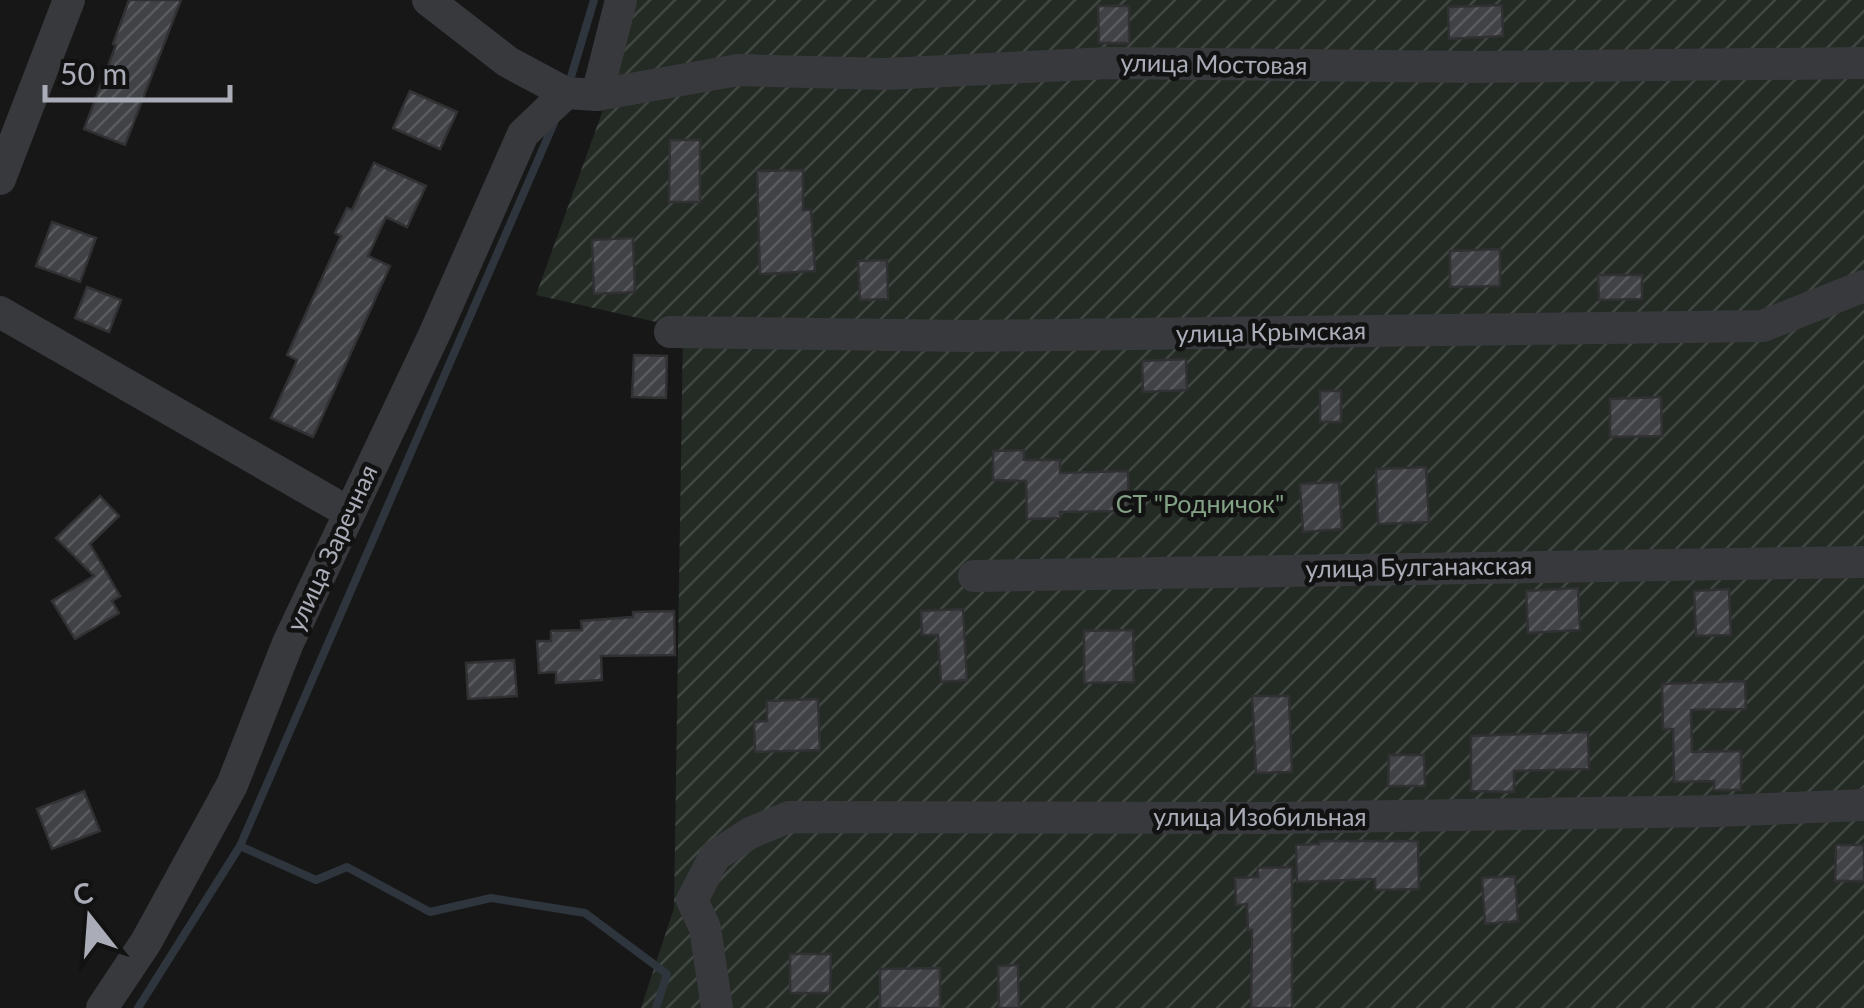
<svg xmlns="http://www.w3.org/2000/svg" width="1864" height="1008" viewBox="0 0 1864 1008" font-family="Lato,sans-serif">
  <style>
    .garden { fill: url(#garden-furrows) }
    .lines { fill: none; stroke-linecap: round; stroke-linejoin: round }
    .stream { stroke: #2e353c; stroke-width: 8 }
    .building { fill: url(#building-hatch); stroke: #313134; stroke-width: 2.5 }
    .minor { stroke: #38393d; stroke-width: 32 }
    .labels { text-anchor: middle; stroke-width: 9; stroke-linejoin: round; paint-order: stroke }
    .street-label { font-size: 25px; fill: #aaadb7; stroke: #121213 }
    .park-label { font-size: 25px; fill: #82a185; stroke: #121213 }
  </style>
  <defs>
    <pattern id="garden-furrows" width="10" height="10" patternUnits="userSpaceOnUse" patternTransform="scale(2.5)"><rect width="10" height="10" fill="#232b24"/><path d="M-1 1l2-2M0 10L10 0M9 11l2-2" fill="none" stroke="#404742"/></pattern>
    <pattern id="building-hatch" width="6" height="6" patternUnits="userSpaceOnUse" patternTransform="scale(2.5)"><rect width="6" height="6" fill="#414245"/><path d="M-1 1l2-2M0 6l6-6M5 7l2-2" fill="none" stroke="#5a5b5e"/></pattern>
  </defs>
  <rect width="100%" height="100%" fill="#171718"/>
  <!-- garden -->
  <polygon class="garden" points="632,0 1864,0 1864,1008 641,1008 674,908 683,328 536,295 609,93"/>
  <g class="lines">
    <!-- stream -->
    <g class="stream">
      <polyline points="568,87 594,0"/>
      <polyline points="240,846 316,880 347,867 430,912 491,898 585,913 667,974 656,1008"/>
      <polyline points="138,1008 240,846 554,123"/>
    </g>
  </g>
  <!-- building -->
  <g class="building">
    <polygon points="129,0 181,0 125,145 84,129 116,45 113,44"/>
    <polygon points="1502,5 1503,36 1449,39 1448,7"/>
    <polygon points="1098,6 1129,6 1129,43 1099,43"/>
    <polygon points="410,91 457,112 440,149 393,128"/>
    <polygon points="670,140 700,140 700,202 669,202"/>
    <polygon points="374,163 426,186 407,227 386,217 368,256 390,266 313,437 271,418 297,360 287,355 341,236 335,233 347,208 352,210"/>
    <polygon points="803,170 803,210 811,210 815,271 760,274 757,171"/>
    <polygon points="52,222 96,238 80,282 36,266"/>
    <polygon points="633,238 635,292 594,294 592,240"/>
    <polygon points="1500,249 1500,286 1450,287 1450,251"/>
    <polygon points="887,260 888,299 860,300 858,261"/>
    <polygon points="1598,275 1642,275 1642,299 1599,300"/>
    <polygon points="87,287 121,300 109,332 75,318"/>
    <polygon points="634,355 667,356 666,398 632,397"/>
    <polygon points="1186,359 1187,390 1143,392 1142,361"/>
    <rect x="1320" y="391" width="21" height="31"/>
    <polygon points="1661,397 1662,436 1610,437 1610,399"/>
    <polygon points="1024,450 1024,460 1060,460 1060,473 1128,471 1129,511 1060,512 1060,518 1027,519 1026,481 993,480 993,451"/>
    <polygon points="1426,467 1429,522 1378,524 1376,469"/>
    <polygon points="1339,482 1342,529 1303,532 1300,484"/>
    <polygon points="100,496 119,516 90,544 120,596 112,601 119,613 75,639 52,601 94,576 56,538"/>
    <polygon points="1578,588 1580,630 1528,633 1526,591"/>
    <polygon points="1729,589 1731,635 1696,636 1694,591"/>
    <polygon points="963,609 967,680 941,682 938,635 922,635 921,611"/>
    <polygon points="674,611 675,655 601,656 602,680 556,683 556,672 539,673 537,641 551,641 551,631 582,630 581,621 633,617 633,612"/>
    <polygon points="1133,630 1134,682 1084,683 1084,631"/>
    <polygon points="514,660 517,696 468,699 466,663"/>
    <polygon points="1745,681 1746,709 1691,710 1692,752 1741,751 1741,790 1714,790 1714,781 1674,782 1673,729 1663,729 1662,684"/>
    <polygon points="1252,696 1289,696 1292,772 1256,773"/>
    <polygon points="818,699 820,750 755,752 754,722 767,721 767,701"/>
    <polygon points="1588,732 1589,769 1514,771 1514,792 1471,791 1471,736"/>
    <polygon points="1389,755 1424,755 1425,786 1388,786"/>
    <polygon points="84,791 100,831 52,849 37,809"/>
    <polygon points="1319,841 1418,841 1419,889 1375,890 1375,879 1297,882 1296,845 1319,844"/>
    <polygon points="1836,845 1864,845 1864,881 1835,881"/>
    <polygon points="1292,867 1292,1008 1251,1008 1252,930 1248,930 1247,904 1236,905 1235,878 1258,877 1258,868"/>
    <polygon points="1515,876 1518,921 1485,924 1482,878"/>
    <polygon points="790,954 831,954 830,993 790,993"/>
    <polygon points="1018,965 1019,1008 999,1008 998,966"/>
    <polygon points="940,968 940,1008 880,1008 880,969"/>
  </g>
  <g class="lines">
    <!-- minor -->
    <g class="minor">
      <polyline points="428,0 508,62 566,93 597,95 738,70 885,74 1108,63 1476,67 1864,63"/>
      <polyline points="597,95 621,0"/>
      <polyline points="0,179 69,0"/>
      <polyline points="0,312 348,512"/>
      <polyline points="670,332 968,336 1763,326 1864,286"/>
      <polyline points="974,576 1864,562"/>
      <polyline points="102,1008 146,942 232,785 288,643 434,335 523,134 566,93"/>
      <polyline points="717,1008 705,928 692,900 715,856 750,833 789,817 1271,818 1718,811 1864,805"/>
    </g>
  </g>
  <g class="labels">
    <!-- street labels -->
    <g class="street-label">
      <text transform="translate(1214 64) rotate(1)" y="9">улица Мостовая</text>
      <text transform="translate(1271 332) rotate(-1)" y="9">улица Крымская</text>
      <text transform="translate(332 548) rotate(-65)" y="9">улица Заречная</text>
      <text transform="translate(1419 567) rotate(-1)" y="9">улица Булганакская</text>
      <text x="1260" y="826">улица Изобильная</text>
    </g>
    <!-- park labels -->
    <g class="park-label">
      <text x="1200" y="513">СТ "Родничок"</text>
    </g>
  </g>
  <!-- north arrow -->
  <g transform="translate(90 918) rotate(343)" stroke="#121213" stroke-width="8" paint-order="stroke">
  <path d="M0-8L18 38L0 25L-18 38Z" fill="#aaadb7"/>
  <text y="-15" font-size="28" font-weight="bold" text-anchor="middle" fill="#aaadb7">С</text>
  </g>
  <!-- scale -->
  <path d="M45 85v15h185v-15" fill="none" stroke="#aaadb7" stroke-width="5"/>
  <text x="60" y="85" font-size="30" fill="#aaadb7" stroke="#121213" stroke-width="8" paint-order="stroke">50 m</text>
</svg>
